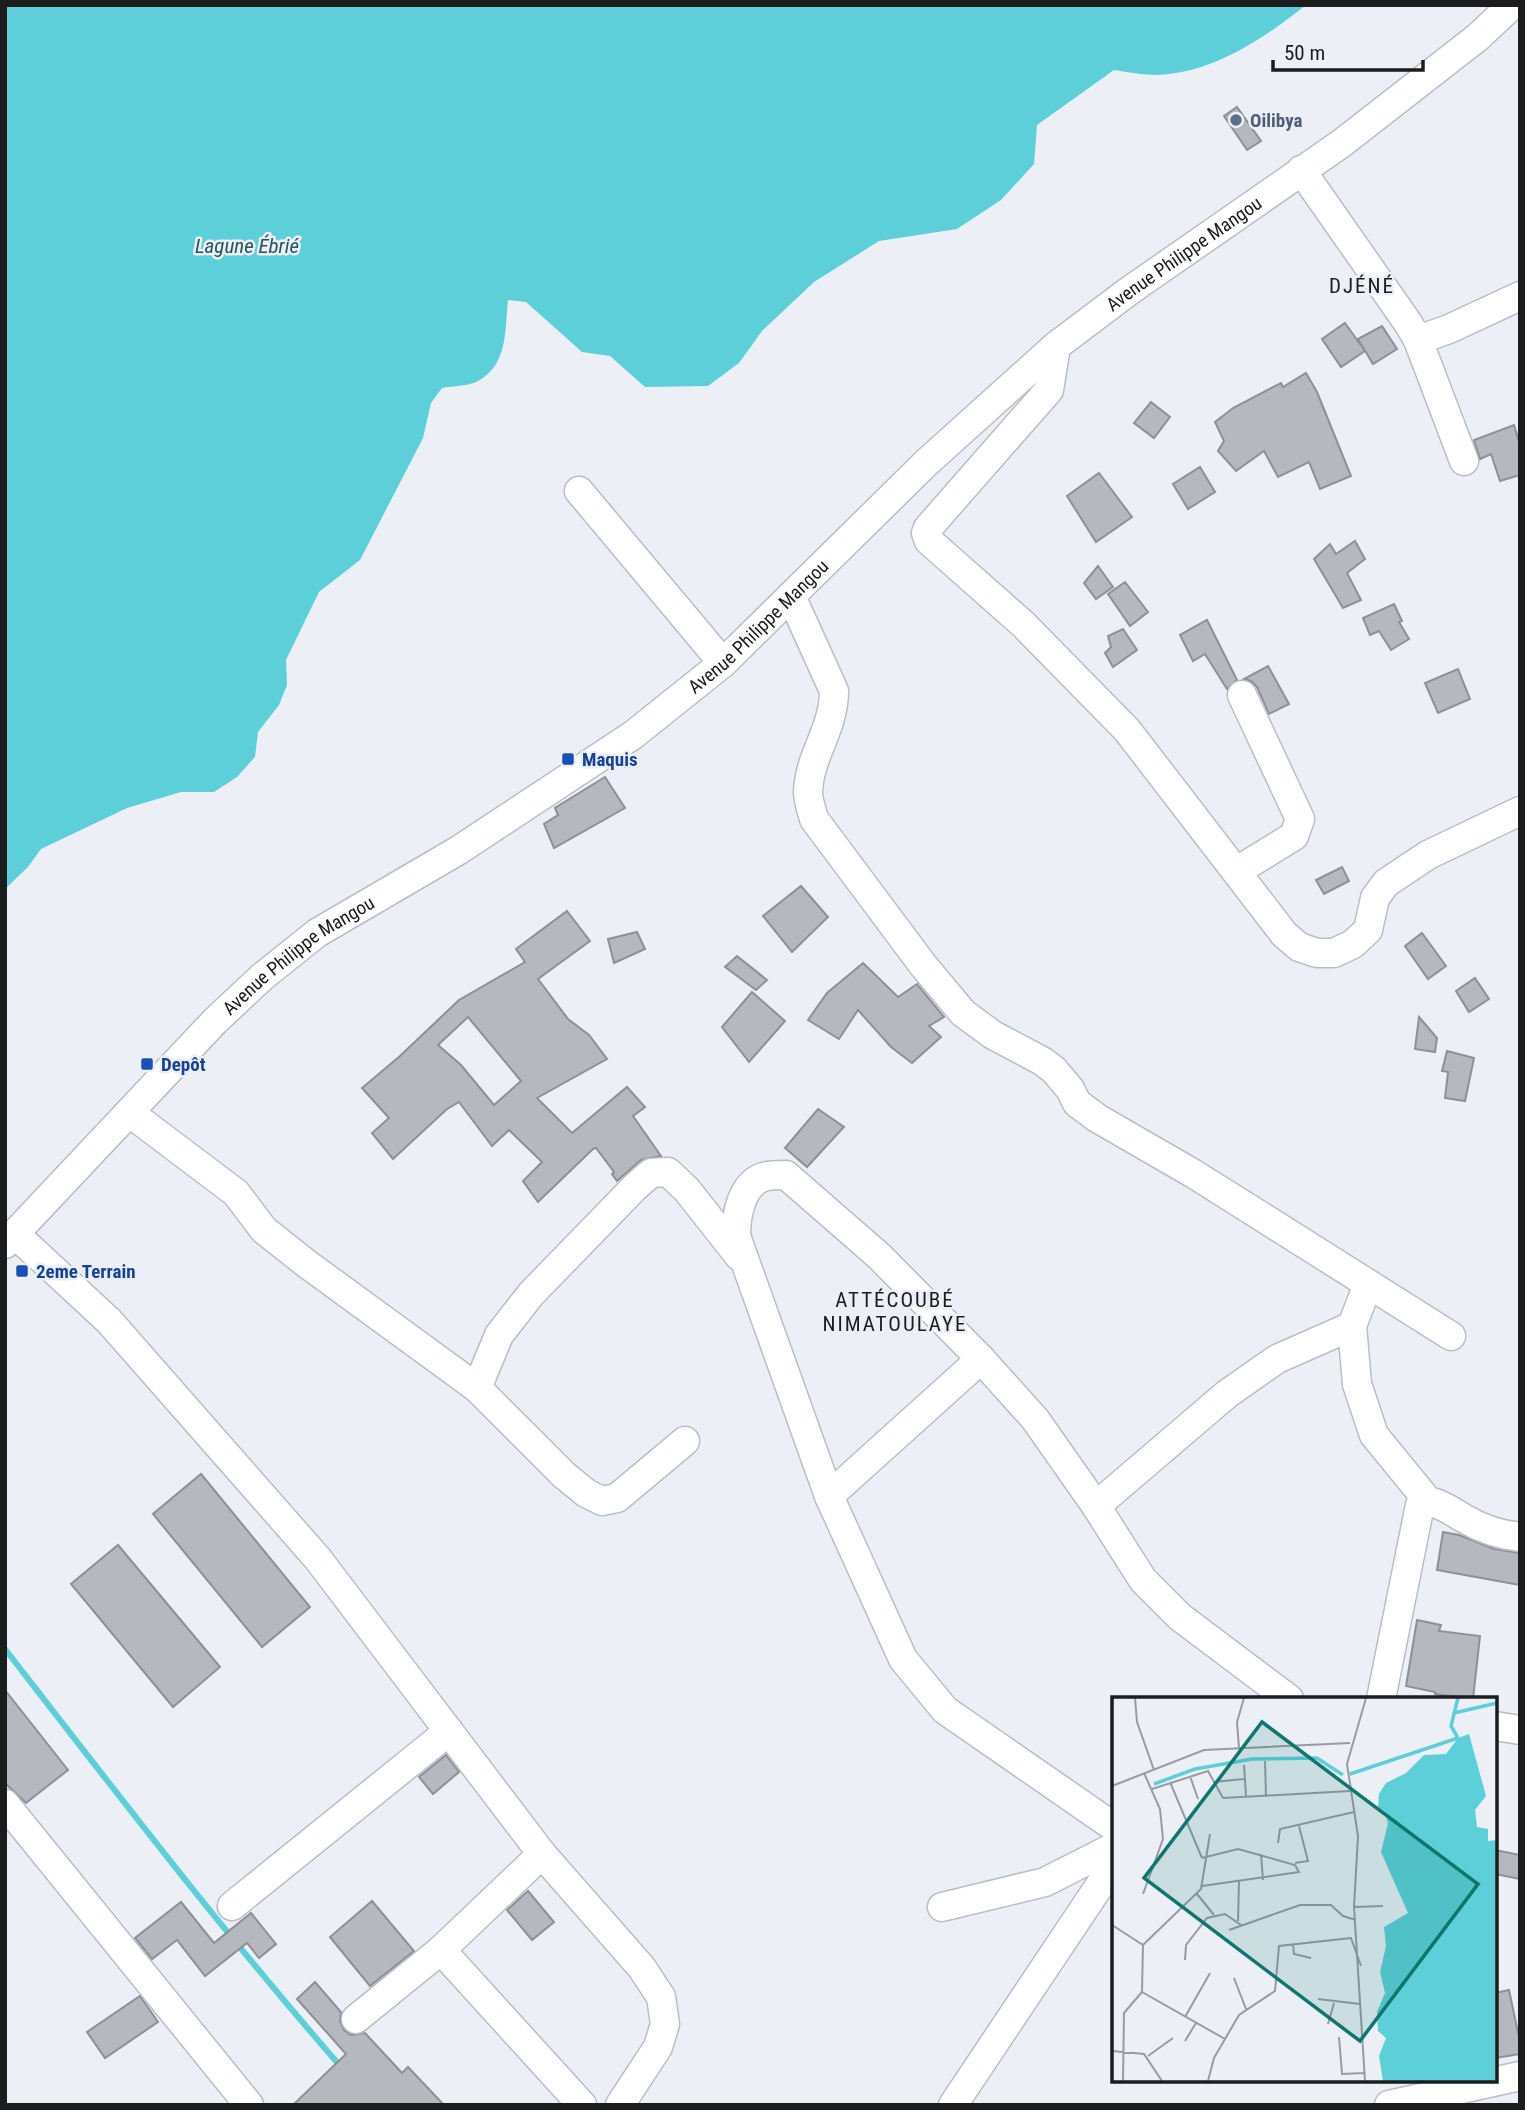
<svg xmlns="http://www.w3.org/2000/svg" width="1525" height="2110" viewBox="0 0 1525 2110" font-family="'Roboto Condensed',sans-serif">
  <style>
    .water { fill: #5ccfd8 }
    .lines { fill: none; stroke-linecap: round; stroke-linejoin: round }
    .stream { stroke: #5ccfd8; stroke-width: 6 }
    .building { fill: #b5b8be; stroke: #8d9096; stroke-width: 2; fill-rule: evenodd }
    .minor-casing { stroke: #bbbec5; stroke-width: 31 }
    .minor { stroke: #fff; stroke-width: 28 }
    .service-dot { fill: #5c6f8a; stroke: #eceff6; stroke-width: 2.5 }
    .transit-dot { fill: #1a4fb4; stroke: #eceff6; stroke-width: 2.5 }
    .labels { text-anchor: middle; stroke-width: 5; stroke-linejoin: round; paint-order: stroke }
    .service-label { font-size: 19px; font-weight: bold; fill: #4e5e75; stroke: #eceff6; text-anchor: start }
    .street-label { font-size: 19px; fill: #1b1c1e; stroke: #eceff6 }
    .transit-label { font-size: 19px; font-weight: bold; fill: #164399; stroke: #eceff6; text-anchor: start }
    .water-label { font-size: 21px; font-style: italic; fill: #245659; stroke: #eceff6 }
    .neighbourhood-label { font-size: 21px; letter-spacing: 2px; fill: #1b1c1e; stroke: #eceff6 }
    .inset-river { fill: none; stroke: #5ccfd8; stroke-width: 3.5 }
    .inset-road { fill: none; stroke: #989ba0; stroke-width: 2 }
    .view { fill: #0f766e; fill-opacity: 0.15; stroke: #0f766e; stroke-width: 3.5 }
    .inset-edge { fill: none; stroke: #1b1c1e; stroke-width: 3.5 }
  </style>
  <rect width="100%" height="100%" fill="#eceff6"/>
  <!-- water -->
  <path class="water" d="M5 5H1306C1263 39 1213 73 1157 75 1143 75 1128 72 1114 70L1037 125 1034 164 1001 200 957 229 879 241 814 282 762 331 739 363 708 386 645 387 610 356 582 352 526 302 508 300C505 329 508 363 480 380 471 386 453 386 442 388L431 403 423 438 360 560 319 592 286 660 287 685 279 705 258 732 255 757 237 777 214 792H181L127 808 41 849 28 867 5 889Z"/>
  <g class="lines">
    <!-- stream -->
    <path class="stream" d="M5 1649C115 1791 224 1933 342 2068"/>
  </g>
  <!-- building -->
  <g class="building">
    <polygon points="1237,107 1261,141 1247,150 1224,116"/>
    <polygon points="1345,323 1365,351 1341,367 1322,339"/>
    <polygon points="1382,326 1397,349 1373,364 1358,339"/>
    <polygon points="1306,373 1317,392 1351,476 1320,489 1309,462 1278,477 1264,451 1236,471 1218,451 1224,441 1215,422 1233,408 1281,383 1283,387"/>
    <polygon points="1151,402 1170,417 1154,438 1134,423"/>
    <polygon points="1514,425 1520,445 1520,475 1500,481 1491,454 1480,459 1474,440"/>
    <polygon points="1200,467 1215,492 1188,509 1173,484"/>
    <polygon points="1099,473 1132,517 1096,542 1067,496"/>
    <polygon points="1355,541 1365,559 1347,573 1361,600 1343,608 1314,559 1330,544 1336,554"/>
    <polygon points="1098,566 1113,587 1096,599 1084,583"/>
    <polygon points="1125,582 1148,612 1130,626 1108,594"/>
    <polygon points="1394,604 1402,621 1399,622 1409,639 1391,650 1379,631 1370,635 1363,618"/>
    <polygon points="1207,620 1237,680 1227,689 1205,654 1193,661 1180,635"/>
    <polygon points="1123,629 1137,650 1113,667 1105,653 1111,647 1108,636"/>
    <polygon points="1268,666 1289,704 1269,714 1257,687 1251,681 1244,679"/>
    <polygon points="1458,669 1470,699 1438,713 1425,683"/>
    <polygon points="605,777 625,808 554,848 544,824 558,815 555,808"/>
    <polygon points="1342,867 1349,881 1324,894 1316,880"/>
    <polygon points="801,886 828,917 792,952 763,916"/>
    <path d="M567 911 590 941 538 979 568 1019 589 1035 607 1059 537 1098 572 1133 627 1087 645 1107 633 1116 661 1156 641 1160 617 1181 612 1174 614 1172 596 1148 593 1149 538 1202 523 1181 542 1162 509 1130 492 1146 459 1102 447 1109 393 1159 372 1133 389 1118 362 1088 400 1056 459 1000 525 962 516 949ZM468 1017 521 1081 494 1105 461 1065 438 1045Z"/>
    <polygon points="637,932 645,949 614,963 608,939"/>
    <polygon points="1422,933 1446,966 1428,979 1405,946"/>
    <polygon points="737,956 767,980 756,990 725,967"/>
    <polygon points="863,963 898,997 917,984 944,1017 929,1026 941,1037 912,1063 891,1047 858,1010 839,1039 808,1020 827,993"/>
    <polygon points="1475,978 1489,999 1469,1012 1456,991"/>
    <polygon points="752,992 785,1021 749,1062 722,1027"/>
    <polygon points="1419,1017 1437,1038 1435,1052 1415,1049"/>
    <polygon points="1447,1051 1474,1058 1465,1101 1445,1098 1448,1072 1442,1071"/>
    <polygon points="818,1109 844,1127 807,1167 785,1148"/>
    <polygon points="201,1474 310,1607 262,1647 153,1514"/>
    <polygon points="1443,1532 1459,1535 1494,1549 1520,1553 1520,1585 1437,1570"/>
    <polygon points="118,1545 220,1667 173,1707 71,1584"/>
    <polygon points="1417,1620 1441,1625 1439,1631 1480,1636 1473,1699 1435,1694 1435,1692 1406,1686"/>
    <polygon points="5,1690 68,1770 26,1803 5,1783"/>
    <polygon points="446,1755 459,1772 433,1794 419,1777"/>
    <polygon points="1495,1850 1520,1855 1520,1879 1495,1874"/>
    <polygon points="528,1891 554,1922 532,1940 507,1910"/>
    <polygon points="372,1901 414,1951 370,1986 330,1937"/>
    <polygon points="181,1902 214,1943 251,1913 276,1944 259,1958 247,1943 205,1976 177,1940 152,1959 135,1938"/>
    <polygon points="315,1982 341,2012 340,2021 344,2030 351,2035 365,2033 402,2073 408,2067 444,2105 293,2105 346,2054 297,1999"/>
    <polygon points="1509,1990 1520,2042 1520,2054 1495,2058 1495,1993"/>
    <polygon points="140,1996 158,2022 105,2058 87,2032"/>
  </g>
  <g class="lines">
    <defs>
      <g id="minor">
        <polyline points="1301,170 1408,323 1418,340 1464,461"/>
        <polyline points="1418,340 1449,329 1520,296"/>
        <polyline points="1056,346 1049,390 928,528 926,533 929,541 1023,624 1127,730 1284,934 1299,947 1317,953 1334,953 1353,944 1368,930 1375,898 1386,883 1428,855 1520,811"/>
        <polyline points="579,491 723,663"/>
        <path d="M791 596 834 691C834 729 809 756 808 792 808 801 812 811 814 819L923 965 963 1013 993 1035 1042 1061 1054 1070 1070 1089 1077 1103 1097 1118 1194 1174 1451 1336"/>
        <polyline points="1237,871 1294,836 1300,819 1242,695"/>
        <polyline points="130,1113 236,1193 264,1230 307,1264 477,1388 564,1475 586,1493 602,1501 617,1498 685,1441"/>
        <polyline points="15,1234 109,1321 318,1559 542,1854 642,1968 661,1997 665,2024 658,2047 620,2105"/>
        <path id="s1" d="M5 1244 215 1021 262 977 317 933 459 850 633 735 723 663 926 463 1056 346 1129 291 1342 143 1478 37 1512 5"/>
        <path d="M1368 1284 1352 1326 1357 1384 1374 1435 1428 1501C1442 1504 1453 1512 1465 1519 1482 1529 1500 1535 1520 1537"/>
        <polyline points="477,1388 499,1335 531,1294 635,1187 651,1173 668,1172 687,1190 739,1256"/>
        <polyline points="829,1496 981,1359"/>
        <polyline points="1096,1506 1227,1394 1277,1359 1352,1326"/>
        <polyline points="1381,1699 1420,1505 1428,1501"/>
        <polyline points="1495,1726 1520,1730"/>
        <polyline points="5,1804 249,2105"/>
        <path d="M1114 1827 945 1710 903 1659 829 1496 736 1236C736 1216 741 1185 763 1177 769 1175 779 1175 786 1175L879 1256 981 1359 1035 1419 1096 1506 1143 1580 1180 1617 1289 1699"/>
        <polyline points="232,1906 449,1731"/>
        <polyline points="942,1907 1045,1882 1114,1847"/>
        <polyline points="441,1950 582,2105"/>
        <polyline points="356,2019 441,1950 542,1854"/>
        <polyline points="953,2105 1114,1864"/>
        <polyline points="1389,2105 1520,2076"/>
      </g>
    </defs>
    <!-- minor casing -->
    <use href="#minor" class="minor-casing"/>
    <!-- minor -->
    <use href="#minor" class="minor"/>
  </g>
  <!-- markers -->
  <circle class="service-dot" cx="1236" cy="120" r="7"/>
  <g class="transit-dot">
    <rect x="561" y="752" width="14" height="14" rx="3.5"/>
    <rect x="140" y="1057" width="14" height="14" rx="3.5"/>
    <rect x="15" y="1264" width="14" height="14" rx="3.5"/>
  </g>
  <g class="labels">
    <!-- service labels -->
    <g class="service-label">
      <text x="1250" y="127">Oilibya</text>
    </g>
    <!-- street labels -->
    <g class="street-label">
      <text dy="7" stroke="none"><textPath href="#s1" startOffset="1547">Avenue Philippe Mangou</textPath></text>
      <text dy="7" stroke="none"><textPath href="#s1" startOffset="980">Avenue Philippe Mangou</textPath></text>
      <text dy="7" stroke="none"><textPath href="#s1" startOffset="413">Avenue Philippe Mangou</textPath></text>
    </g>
    <!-- transit labels -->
    <g class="transit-label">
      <text x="582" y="766">Maquis</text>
      <text x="161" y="1071">Depôt</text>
      <text x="36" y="1278">2eme Terrain</text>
    </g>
    <!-- water labels -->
    <g class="water-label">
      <text x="247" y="253">Lagune Ébrié</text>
    </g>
    <!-- neighbourhood labels -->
    <g class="neighbourhood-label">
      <text x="1362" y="293">DJÉNÉ</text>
      <text x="895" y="1307">ATTÉCOUBÉ<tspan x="895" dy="24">NIMATOULAYE</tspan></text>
    </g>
  </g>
  <!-- overview -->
  <g transform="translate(1112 1697)">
    <rect width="385" height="385" fill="#eceff6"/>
    <path d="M357 37 374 99 363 113 365 130 376 132V144L385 143V384H271L267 359 274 341 266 334 265 315 273 296 268 275 274 249 272 230 296 216 269 155 276 126 273 115 266 110 267 97 274 86 294 76 312 58 334 57 346 41Z" fill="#5ccfd8"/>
    <path class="inset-river" d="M346 1 339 29 346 41M342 16 385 6M238 77 346 41M42 87 83 72 140 62 205 61 231 78"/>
    <path class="inset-road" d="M23 1 25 25 42 73M127 51 125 25 132 1M153 64 154 100M132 68 134 100M78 79 86 102M58 85 90 161M101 85 132 82M0 89 92 53 238 46M40 92 96 74 111 101 238 94M166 146 168 132 242 115M149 157 151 183M183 166 196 164 187 129M90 189 187 175 183 168 126 152 90 161M31 197 51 142 48 112 32 76M85 197 102 218M242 210 271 209M126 224 127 184M0 228 31 248M117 233 188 208H219L231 219 244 223M181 247 182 257 199 261M73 263 74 248 95 221 113 217 129 228M122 281 134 312M30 295 113 342M206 302 248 307M73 320 98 276M216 327 222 306M227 340 230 377 252 376M73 344 84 326M0 354 32 357 50 384M36 359 61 341M11 384 12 316 30 295 31 248 89 192 98 137M96 384 102 361 127 318 163 294 167 249 239 241 249 269M253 384 242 210 246 139 235 67 254 1"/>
    <path class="view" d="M150 25 366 187 248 344 32 181Z"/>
    <rect width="385" height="385" class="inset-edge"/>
  </g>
  <!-- border -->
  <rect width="1525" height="2110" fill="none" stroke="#1b1c1e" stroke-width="14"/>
  <!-- scale -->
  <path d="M1273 60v10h150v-10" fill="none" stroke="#1b1c1e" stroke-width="3.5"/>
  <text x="1284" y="60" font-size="21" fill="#1b1c1e" stroke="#eceff6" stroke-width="5" paint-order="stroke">50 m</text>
</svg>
